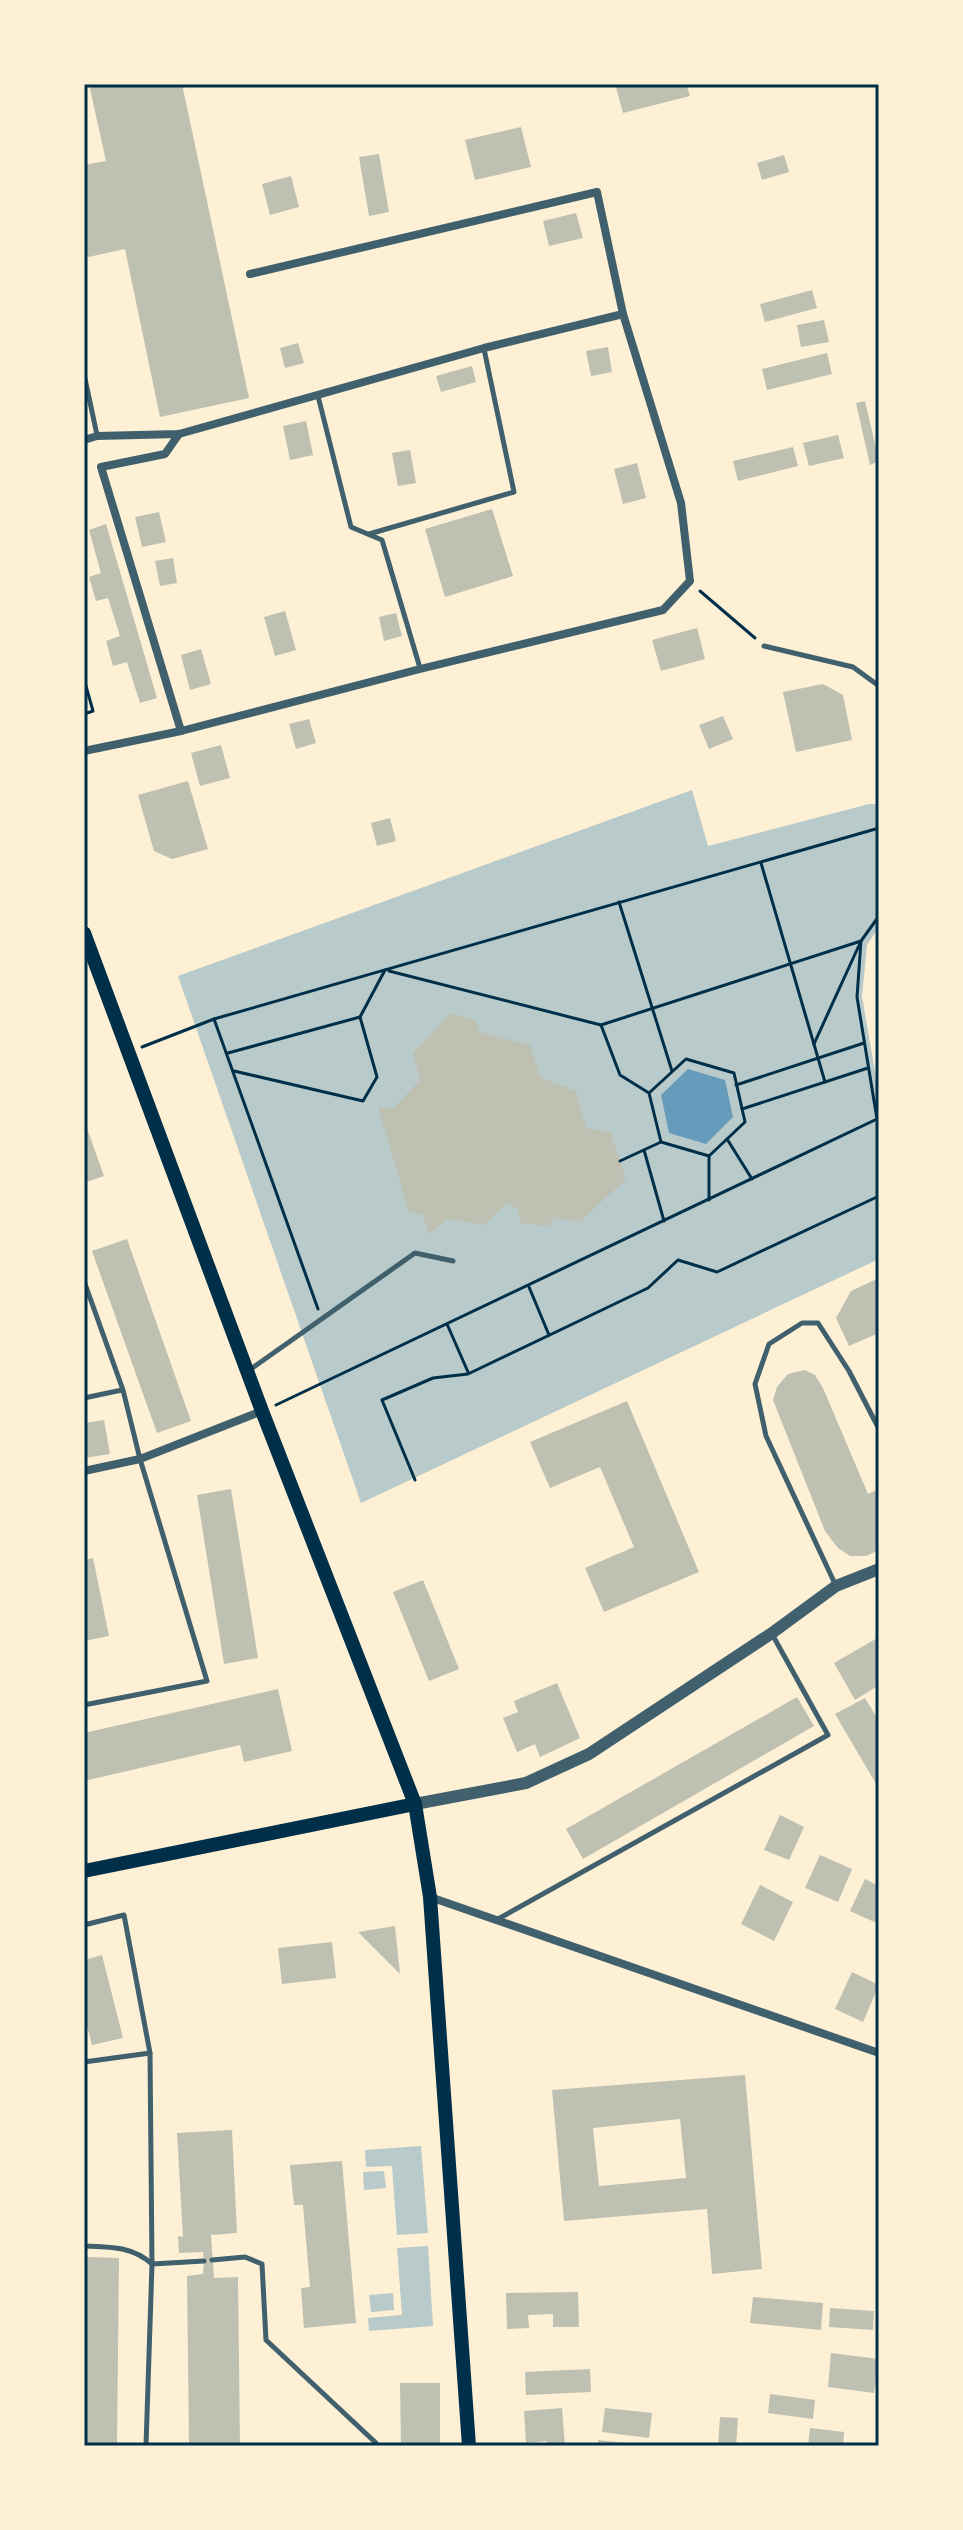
<svg xmlns="http://www.w3.org/2000/svg" width="963" height="2530" viewBox="0 0 963 2530" font-family="'DejaVu Sans',sans-serif">
  <style>
    .green { fill: #b9caca }
    .water { fill: #669bbc }
    .building { fill: #bec0b2; fill-rule: evenodd }
    .lines { fill: none; stroke-linecap: round; stroke-linejoin: round }
    .path { stroke: #003049; stroke-width: 3 }
    .service { stroke: #3f606c; stroke-width: 5 }
    .minor { stroke: #3f606c; stroke-width: 8 }
    .tertiary { stroke: #3f606c; stroke-width: 12 }
    .secondary { stroke: #003049; stroke-width: 14 }
    .neatline { fill: none; stroke: #003049; stroke-width: 3 }
  </style>
  <rect width="100%" height="100%" fill="#fdf0d5"/>
  <!-- green -->
  <g class="green">
    <polygon points="692,790 708,846 869,804 879,804 879,927 867,945 862,996 879,1095 879,1259 361,1503 178,976"/>
    <polygon points="421,2146 428,2233 397,2235 392,2166 366,2167 365,2150"/>
    <polygon points="384,2171 386,2188 364,2190 363,2172"/>
    <polygon points="428,2246 433,2326 369,2331 368,2318 402,2315 397,2248"/>
    <polygon points="393,2293 394,2310 371,2312 369,2295"/>
  </g>
  <!-- water -->
  <polygon class="water" points="688,1069 725,1080 733,1117 706,1144 669,1133 661,1095"/>
  <!-- building -->
  <g class="building">
    <polygon points="89,84 182,84 249,398 160,417 125,249 84,258 84,165 106,161"/>
    <polygon points="615,84 686,84 690,96 623,113"/>
    <polygon points="521,127 531,167 475,180 465,140"/>
    <polygon points="379,154 389,212 369,216 359,157"/>
    <polygon points="784,155 789,172 762,180 757,163"/>
    <polygon points="291,176 299,207 270,215 262,184"/>
    <polygon points="576,213 583,238 549,246 543,221"/>
    <polygon points="812,290 817,308 765,322 760,304"/>
    <polygon points="824,320 829,342 801,347 797,325"/>
    <polygon points="298,343 304,363 285,368 280,348"/>
    <polygon points="608,347 612,372 591,376 586,351"/>
    <polygon points="827,353 832,374 767,390 762,369"/>
    <polygon points="472,366 476,382 441,392 436,376"/>
    <polygon points="865,401 879,461 870,465 856,403"/>
    <polygon points="306,421 313,455 290,460 283,426"/>
    <polygon points="838,435 844,458 809,466 803,443"/>
    <polygon points="793,447 798,466 738,481 733,461"/>
    <polygon points="410,450 416,483 398,486 392,453"/>
    <polygon points="637,463 646,498 623,504 614,469"/>
    <polygon points="492,509 513,576 445,597 425,529"/>
    <polygon points="159,512 166,542 142,547 135,517"/>
    <polygon points="106,524 157,698 140,703 127,662 113,666 106,641 120,636 108,598 96,601 89,577 101,573 89,530"/>
    <polygon points="173,558 177,583 160,586 155,561"/>
    <polygon points="285,611 296,650 275,656 264,617"/>
    <polygon points="396,613 402,636 384,641 379,617"/>
    <polygon points="697,628 705,659 661,671 652,640"/>
    <polygon points="201,649 211,684 190,690 181,655"/>
    <polygon points="823,684 843,695 852,740 796,752 783,692"/>
    <polygon points="723,716 733,739 709,749 699,725"/>
    <polygon points="309,719 316,743 296,749 289,724"/>
    <polygon points="221,745 230,778 200,786 191,753"/>
    <polygon points="188,781 208,849 172,859 154,851 138,795"/>
    <polygon points="390,818 396,841 377,846 371,823"/>
    <polygon points="451,1013 476,1021 480,1032 530,1045 541,1078 576,1091 586,1128 610,1132 626,1179 580,1222 555,1218 548,1226 521,1223 517,1208 507,1203 484,1225 448,1219 429,1234 422,1214 409,1212 378,1107 392,1109 420,1080 413,1053"/>
    <polygon points="84,1120 104,1176 84,1183"/>
    <polygon points="127,1239 191,1421 157,1433 92,1251"/>
    <polygon points="879,1278 879,1333 849,1346 836,1318 851,1291"/>
    <polygon points="805,1370 815,1375 823,1388 868,1494 879,1489 879,1550 866,1556 850,1556 838,1548 825,1531 773,1400 777,1387 788,1374"/>
    <polygon points="627,1401 699,1572 604,1612 585,1568 634,1547 600,1467 550,1488 530,1442"/>
    <polygon points="104,1420 110,1454 84,1458 84,1423"/>
    <polygon points="231,1489 258,1658 224,1664 197,1495"/>
    <polygon points="93,1558 109,1636 84,1641 84,1560"/>
    <polygon points="423,1580 459,1669 429,1681 393,1592"/>
    <polygon points="879,1637 879,1685 855,1700 834,1663"/>
    <polygon points="557,1683 580,1738 540,1757 535,1744 517,1752 503,1718 518,1712 514,1701"/>
    <polygon points="278,1689 292,1751 244,1762 240,1745 84,1781 84,1733"/>
    <polygon points="797,1697 814,1726 583,1859 566,1829"/>
    <polygon points="865,1698 879,1721 879,1789 835,1714"/>
    <polygon points="780,1815 804,1827 789,1860 764,1850"/>
    <polygon points="820,1855 852,1869 838,1902 805,1888"/>
    <polygon points="865,1879 879,1886 879,1924 850,1911"/>
    <polygon points="760,1885 793,1902 774,1941 741,1924"/>
    <polygon points="395,1926 400,1974 358,1932"/>
    <polygon points="332,1942 336,1978 282,1984 278,1948"/>
    <polygon points="102,1955 123,2038 92,2045 87,2026 84,2026 84,1960"/>
    <polygon points="852,1972 879,1985 863,2022 835,2009"/>
    <path d="M745 2075 762 2269 712 2274 707 2209 564 2221 552 2090ZM680 2119 686 2178 599 2186 593 2128Z"/>
    <polygon points="232,2130 237,2233 211,2235 214,2278 238,2277 240,2446 189,2446 187,2276 203,2274 204,2261 203,2252 179,2253 178,2236 183,2237 177,2133"/>
    <polygon points="342,2161 356,2323 304,2328 301,2288 310,2287 303,2205 294,2205 290,2165"/>
    <polygon points="86,2257 119,2258 117,2446 84,2446"/>
    <polygon points="578,2292 579,2327 553,2327 553,2314 528,2315 529,2328 507,2329 506,2293"/>
    <polygon points="753,2297 823,2303 821,2330 750,2323"/>
    <polygon points="830,2308 874,2311 873,2330 829,2327"/>
    <polygon points="831,2353 879,2359 874,2393 828,2387"/>
    <polygon points="590,2369 591,2392 526,2395 525,2372"/>
    <polygon points="400,2383 440,2383 440,2446 401,2446"/>
    <polygon points="770,2394 815,2400 813,2419 768,2413"/>
    <polygon points="562,2408 565,2446 547,2446 547,2441 526,2443 524,2411"/>
    <polygon points="605,2408 652,2413 649,2438 602,2432"/>
    <polygon points="720,2417 738,2418 736,2446 718,2446"/>
    <polygon points="810,2428 844,2432 843,2446 808,2446"/>
    <polygon points="598,2440 627,2443 627,2446 598,2446"/>
  </g>
  <g class="lines">
    <!-- path -->
    <g class="path">
      <polyline points="700,591 755,638"/>
      <polyline points="84,679 93,711 84,714"/>
      <polyline points="761,863 825,1082"/>
      <polyline points="619,902 672,1071"/>
      <polyline points="389,971 601,1025 861,941 814,1044"/>
      <polyline points="214,1019 318,1309"/>
      <polyline points="601,1025 620,1075 649,1093"/>
      <polyline points="142,1047 214,1019 879,828"/>
      <polyline points="228,1053 360,1017"/>
      <polygon points="686,1059 734,1073 745,1122 709,1156 661,1142 649,1093"/>
      <polyline points="234,1071 363,1101 377,1077 360,1017 385,970"/>
      <polyline points="736,1085 864,1043"/>
      <polyline points="742,1109 868,1068"/>
      <polyline points="727,1139 752,1179"/>
      <polyline points="644,1150 664,1221"/>
      <polyline points="709,1156 709,1200"/>
      <polyline points="620,1161 661,1142"/>
      <polyline points="529,1287 549,1335"/>
      <polyline points="447,1324 468,1372"/>
      <polyline points="276,1405 877,1119 857,997 861,941 879,916"/>
      <polyline points="415,1480 382,1400 433,1378 468,1374 648,1288 678,1260 717,1272 879,1196"/>
    </g>
    <!-- service -->
    <g class="service">
      <polyline points="84,374 97,435"/>
      <polyline points="318,396 351,527 382,540 420,668"/>
      <polyline points="369,534 514,492 484,349"/>
      <polyline points="764,646 853,667 879,686"/>
      <polyline points="84,1281 123,1390 140,1459 207,1681 84,1705"/>
      <polyline points="248,1371 415,1253 453,1261"/>
      <polyline points="84,1398 122,1390"/>
      <polyline points="836,1586 766,1436 755,1384 769,1344 802,1323 818,1323 849,1371 879,1429"/>
      <polyline points="498,1919 828,1735 772,1634"/>
      <polyline points="84,1925 124,1915 150,2053 152,2264 146,2446"/>
      <polyline points="84,2062 150,2053"/>
      <path d="M84 2246C110 2247 132 2246 152 2264L204 2261"/>
      <polyline points="212,2260 245,2257 262,2264 266,2340 376,2443"/>
    </g>
    <!-- minor -->
    <g class="minor">
      <polyline points="179,434 165,454 101,467 181,731"/>
      <polyline points="84,440 97,436 179,434 484,348 623,314"/>
      <polyline points="84,751 181,731 420,669 663,610 690,581 681,503 623,314 597,192 250,274"/>
      <polyline points="84,1471 140,1459 262,1411"/>
      <polyline points="430,1897 879,2053"/>
    </g>
    <!-- tertiary -->
    <polyline class="tertiary" points="415,1804 526,1783 589,1754 772,1633 836,1586 879,1569"/>
    <!-- secondary -->
    <g class="secondary">
      <polyline points="84,933 262,1411 415,1804 430,1897 469,2446"/>
      <polyline points="84,1871 415,1804"/>
    </g>
  </g>
  <!-- border -->
  <rect width="963" height="2530" fill="none" stroke="#fdf0d5" stroke-width="172"/>
  <rect x="86" y="86" width="791" height="2358" class="neatline"/>
</svg>
